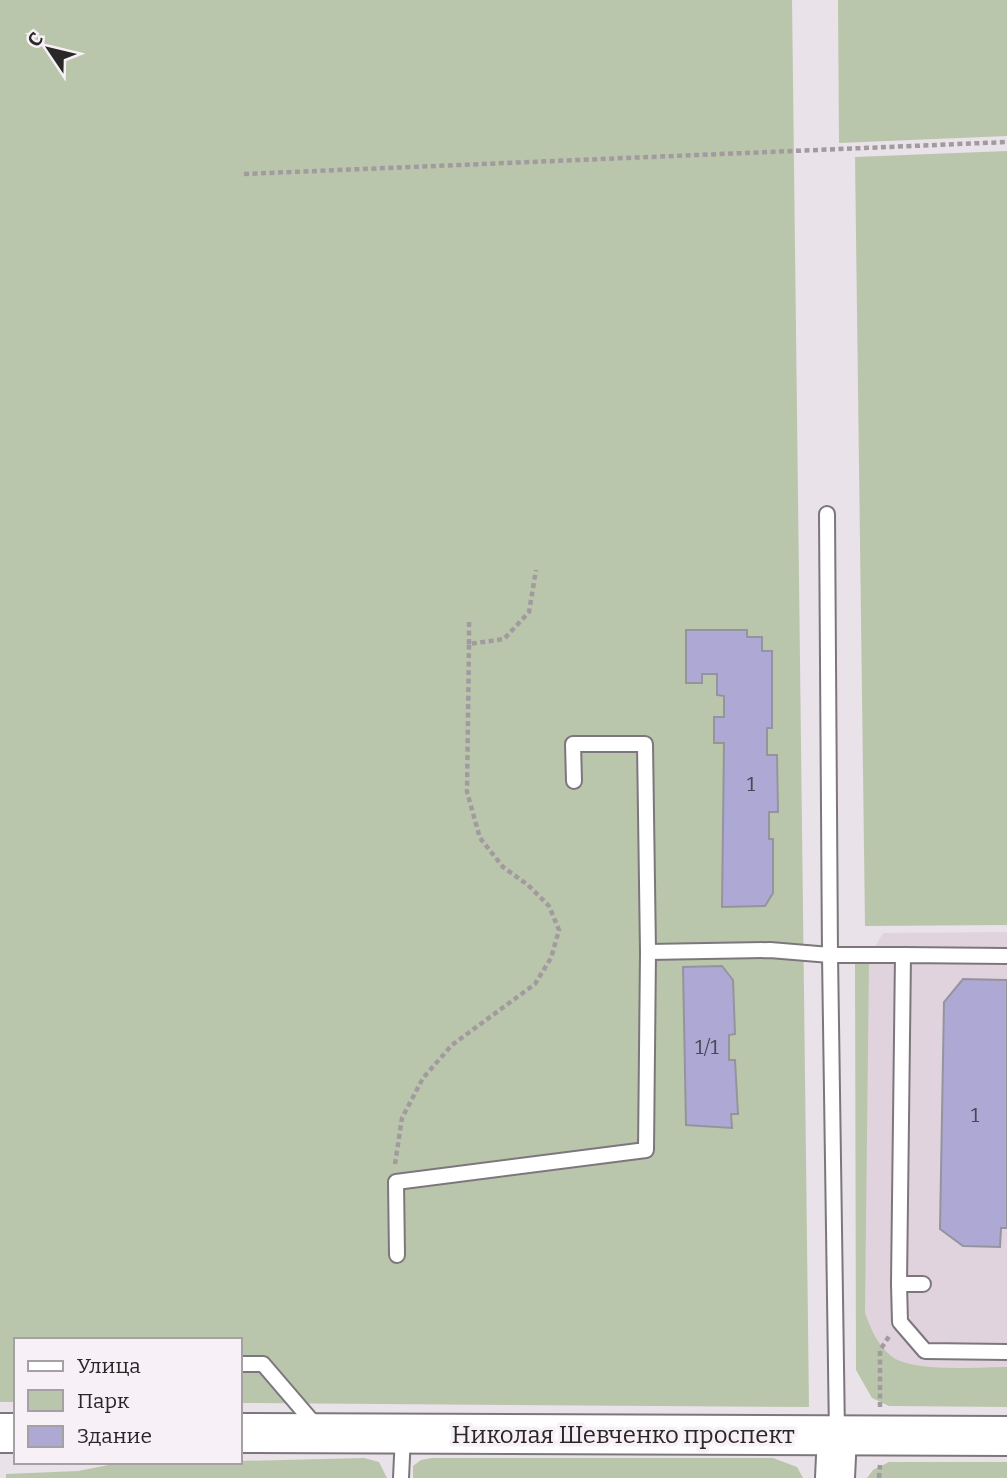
<svg xmlns="http://www.w3.org/2000/svg" width="1007" height="1478" viewBox="0 0 1007 1478" font-family="Bitter,serif">
  <style>
    .built { fill: #e0d3de }
    .green { fill: #bac6ab }
    .building { fill: #ada9d4; stroke: #95949c; stroke-width: 2 }
    .lines { fill: none; stroke-linecap: round; stroke-linejoin: round }
    .lane-casing { stroke: #7d777d; stroke-width: 18 }
    .secondary-casing { stroke: #7d777d; stroke-width: 42 }
    .path { stroke: #a19ba0; stroke-width: 4.5; stroke-dasharray: 5 3.5; stroke-linecap: butt }
    .lane { stroke: #fff; stroke-width: 14 }
    .secondary { stroke: #fff; stroke-width: 38 }
    .labels { text-anchor: middle; stroke-width: 7; stroke-linejoin: round; paint-order: stroke }
    .number-label { font-size: 21px; fill: #4b4854 }
    .street-label { font-size: 24px; fill: #2a2729; stroke: #f7f0f6 }
  </style>
  <rect width="100%" height="100%" fill="#e9e2e9"/>
  <!-- built -->
  <polygon class="built" points="1007,932 1007,1385 891,1375 862,1318 863,968 883,933"/>
  <!-- green -->
  <g class="green">
    <polygon points="0,0 792,0 809,1407 240,1403 240,1340 16,1340 16,1402 0,1402"/>
    <polygon points="838,0 1007,0 1007,136 839,143"/>
    <polygon points="1007,151 1007,925 865,926 855,157"/>
    <path d="M855 961 869 963 865 1313C871 1329 877 1344 890 1355 909 1373 980 1367 1007 1367V1407L889 1406 872 1398 856 1370Z"/>
    <polygon points="364,1458 379,1462 387,1478 6,1478 6,1474 78,1471 114,1464"/>
    <polygon points="432,1458 773,1458 797,1467 803,1478 413,1478 413,1466 421,1460"/>
    <polygon points="889,1462 1007,1462 1007,1478 867,1478 873,1470"/>
  </g>
  <!-- building -->
  <g class="building">
    <polygon points="686,630 747,630 747,637 762,637 762,651 772,651 772,728 767,728 767,755 777,755 778,812 769,812 769,839 773,839 773,893 765,906 722,907 724,743 714,743 714,717 724,717 724,696 717,695 717,674 702,674 702,683 686,683"/>
    <polygon points="722,966 733,980 735,1034 729,1035 729,1060 735,1060 738,1114 731,1114 732,1128 686,1125 683,967"/>
    <polygon points="963,979 1007,980 1007,1228 1001,1228 1000,1247 963,1246 940,1229 944,1002"/>
  </g>
  <g class="lines">
    <defs>
      <g id="lane">
        <polyline points="574,781 573,744 645,744 648,952 770,950 830,955 827,514"/>
        <polyline points="397,1255 396,1182 646,1150 648,952"/>
        <polyline points="899,1284 900,1322 925,1351 1007,1352"/>
        <polyline points="923,1284 899,1284 903,955 1007,956"/>
        <polyline points="240,1364 263,1364 317,1427"/>
        <polyline points="837,1434 830,955 903,955"/>
        <polyline points="401,1478 403,1435"/>
      </g>
      <g id="secondary">
        <polyline points="0,1433 16,1433"/>
        <polyline points="240,1433 1007,1436"/>
        <polyline points="835,1478 837,1435"/>
      </g>
    </defs>
    <!-- lane casing -->
    <use href="#lane" class="lane-casing"/>
    <!-- secondary casing -->
    <use href="#secondary" class="secondary-casing"/>
    <!-- path -->
    <g class="path">
      <polyline points="244,174 1007,142"/>
      <polyline points="469,644 469,621"/>
      <polyline points="395,1164 402,1118 423,1078 452,1045 535,984 551,958 559,930 549,906 528,885 503,867 480,838 467,792 469,644 504,639 529,612 536,570"/>
      <polyline points="880,1407 880,1350 890,1335"/>
      <polyline points="879,1478 880,1465"/>
    </g>
    <!-- lane -->
    <use href="#lane" class="lane"/>
    <!-- secondary -->
    <use href="#secondary" class="secondary"/>
  </g>
  <g class="labels">
    <!-- number labels -->
    <g class="number-label">
      <text x="751" y="791">1</text>
      <text x="707" y="1054">1/1</text>
      <text x="975" y="1122">1</text>
    </g>
    <!-- street labels -->
    <g class="street-label">
      <text x="623" y="1443">Николая Шевченко проспект</text>
    </g>
  </g>
  <!-- legend -->
  <rect x="14" y="1338" width="228" height="126" fill="#f7f0f6" stroke="#a5a0a4" stroke-width="2"/>
  <rect x="28" y="1361" width="35" height="10" fill="#ffffff" stroke="#a5a0a4" stroke-width="2"/>
  <text x="77" y="1373" font-size="21" fill="#2a2729">Улица</text>
  <rect x="28" y="1390" width="35" height="21" fill="#bac6ab" stroke="#a5a0a4" stroke-width="2"/>
  <text x="77" y="1408" font-size="21" fill="#2a2729">Парк</text>
  <rect x="28" y="1426" width="35" height="21" fill="#ada9d4" stroke="#a5a0a4" stroke-width="2"/>
  <text x="77" y="1443" font-size="21" fill="#2a2729">Здание</text>
  <!-- north arrow -->
  <g transform="translate(49 49) rotate(305)" stroke="#f7f0f6" stroke-width="5" paint-order="stroke">
  <path d="M0-5L12 26L0 18L-12 26Z" fill="#2a2729"/>
  <text y="-10" font-size="19" font-weight="bold" text-anchor="middle" fill="#2a2729">С</text>
  </g>
</svg>
